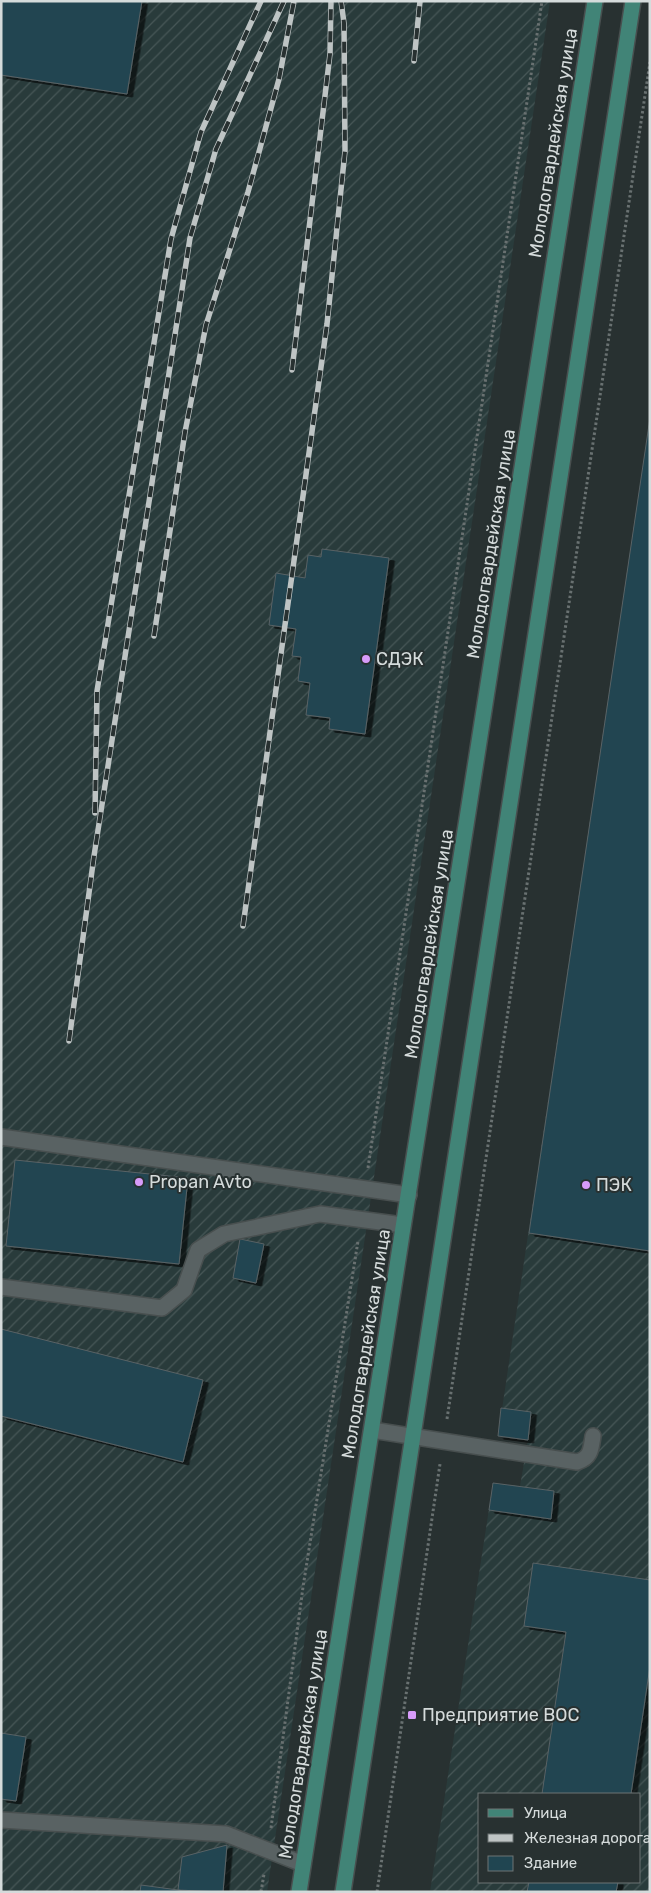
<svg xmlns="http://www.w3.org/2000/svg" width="651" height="1893" viewBox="0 0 651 1893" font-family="Rubik,sans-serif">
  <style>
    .industrial { fill: url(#industrial-furrows); fill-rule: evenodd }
    .building { fill: #204551; stroke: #596265; filter: url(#shadow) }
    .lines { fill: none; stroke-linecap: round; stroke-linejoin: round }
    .minor-casing { stroke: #484f4f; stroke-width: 18 }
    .major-casing { stroke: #484f4f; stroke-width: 18 }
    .path { stroke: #697171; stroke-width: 3; stroke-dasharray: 2.5 2.5; stroke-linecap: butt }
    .minor { stroke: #596263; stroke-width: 15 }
    .major { stroke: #418477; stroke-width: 15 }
    .rail-casing { stroke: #bec4c4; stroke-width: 5.5 }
    .rail { stroke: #283131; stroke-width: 4; stroke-dasharray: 11; stroke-linecap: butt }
    .poi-dot { fill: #d79bf9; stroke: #283131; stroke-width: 2 }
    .labels { text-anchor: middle; stroke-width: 4; stroke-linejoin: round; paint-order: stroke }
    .street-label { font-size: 18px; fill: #d5dbdb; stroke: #283131 }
    .poi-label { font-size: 18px; fill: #d5dbdb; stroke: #283131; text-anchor: start }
  </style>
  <defs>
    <pattern id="industrial-furrows" width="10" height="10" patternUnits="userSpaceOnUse" patternTransform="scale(1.25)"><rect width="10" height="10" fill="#293b3b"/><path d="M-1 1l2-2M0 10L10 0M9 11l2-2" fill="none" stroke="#475757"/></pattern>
    <filter id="shadow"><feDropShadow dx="5.5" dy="3" stdDeviation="0" flood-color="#0009"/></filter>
  </defs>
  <rect width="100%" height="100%" fill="#283131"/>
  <!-- industrial -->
  <g class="industrial">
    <polygon points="1,1 550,1 267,1892 1,1892"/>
    <path d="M650 418V1892H430L493 1483 520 1486 528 1440 498 1436ZM480 1794H640V1882H480Z"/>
  </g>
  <!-- building -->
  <g class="building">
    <polygon points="2,1 142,1 127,94 1,75"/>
    <polygon points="650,418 650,1251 529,1233"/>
    <polygon points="322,549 389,558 365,734 329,729 330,718 306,715 310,683 298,681 301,657 292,656 296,629 269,625 276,573 305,578 308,555 321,557"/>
    <polygon points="15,1160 188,1178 179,1264 6,1246"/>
    <polygon points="240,1239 264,1244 256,1283 233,1278"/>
    <polygon points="1,1329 203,1380 183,1462 1,1416"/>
    <polygon points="501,1408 531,1412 528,1440 498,1436"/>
    <polygon points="493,1483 554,1491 551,1519 489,1510"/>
    <polygon points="533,1563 650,1580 650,1666 631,1794 542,1794 566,1632 524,1626"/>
    <polygon points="1,1733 26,1737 16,1801 1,1799"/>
    <polygon points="227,1845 223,1892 178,1890 182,1857"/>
    <polygon points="529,1882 618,1882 616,1892 527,1892"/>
    <polygon points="141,1885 178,1890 189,1892 140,1892"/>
  </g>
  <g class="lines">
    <defs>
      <g id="minor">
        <polyline points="1,1137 409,1195"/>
        <polyline points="1,1287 162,1308 184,1290 198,1250 224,1234 320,1214 403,1225"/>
        <path d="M372 1430 577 1462C591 1458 591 1449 593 1436"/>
        <polyline points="1,1820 226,1834 303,1864"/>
      </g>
      <g id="major">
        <polyline points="299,1892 595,1"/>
        <polyline points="343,1892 633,1"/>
      </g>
    </defs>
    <!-- minor casing -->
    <use href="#minor" class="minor-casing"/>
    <!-- major casing -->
    <use href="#major" class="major-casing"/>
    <!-- path -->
    <g class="path">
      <polyline points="368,1168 542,1"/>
      <polyline points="447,1419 650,62"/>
      <polyline points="271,1828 303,1587 358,1241"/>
      <polyline points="261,1892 264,1874"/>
      <polyline points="377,1892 440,1464"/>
    </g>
    <!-- minor -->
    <use href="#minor" class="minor"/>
    <!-- major -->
    <use href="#major" class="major"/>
    <defs>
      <g id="rail">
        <polyline points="414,61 420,1"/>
        <polyline points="292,370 330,54 331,1"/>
        <polyline points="154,636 185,432 206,325 248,192 279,79 294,1"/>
        <polyline points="95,813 97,691 171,239 201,132 261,1"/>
        <polyline points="243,926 327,324 345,151 344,23 341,1"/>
        <polyline points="69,1041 94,856 190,238 216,149 284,1"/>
      </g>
    </defs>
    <!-- rail casing -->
    <use href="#rail" class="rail-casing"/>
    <!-- rail -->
    <use href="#rail" class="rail"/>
  </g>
  <!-- markers -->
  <g class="poi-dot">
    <circle cx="366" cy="659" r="5"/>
    <circle cx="139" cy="1182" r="5"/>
    <circle cx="586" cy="1185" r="5"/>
    <rect x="407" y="1710" width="10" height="10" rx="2.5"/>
  </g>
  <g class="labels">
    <!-- street labels -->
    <g class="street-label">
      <text transform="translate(553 143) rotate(-81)" y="6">Молодогвардейская улица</text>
      <text transform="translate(491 544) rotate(-81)" y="6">Молодогвардейская улица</text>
      <text transform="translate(429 944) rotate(-81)" y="6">Молодогвардейская улица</text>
      <text transform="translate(366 1344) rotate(-81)" y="6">Молодогвардейская улица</text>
      <text transform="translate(303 1744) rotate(-81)" y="6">Молодогвардейская улица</text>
    </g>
    <!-- poi labels -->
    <g class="poi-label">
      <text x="376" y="665">СДЭК</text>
      <text x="149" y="1188">Propan Avto</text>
      <text x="596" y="1191">ПЭК</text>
      <text x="422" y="1721">Предприятие ВОС</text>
    </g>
  </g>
  <!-- border -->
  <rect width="651" height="1893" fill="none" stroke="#d5dbdb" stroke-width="5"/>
  <!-- legend -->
  <rect x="478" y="1793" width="162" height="90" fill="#283131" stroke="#6d7575"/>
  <rect x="488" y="1809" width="25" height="8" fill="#418477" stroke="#6d7575"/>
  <text x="524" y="1818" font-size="15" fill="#d5dbdb">Улица</text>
  <rect x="488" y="1834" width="25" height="8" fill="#bec4c4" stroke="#6d7575"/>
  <text x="524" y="1843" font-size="15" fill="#d5dbdb">Железная дорога</text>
  <rect x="488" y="1856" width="25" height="15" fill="#204551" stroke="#6d7575"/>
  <text x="524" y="1868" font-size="15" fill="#d5dbdb">Здание</text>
</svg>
